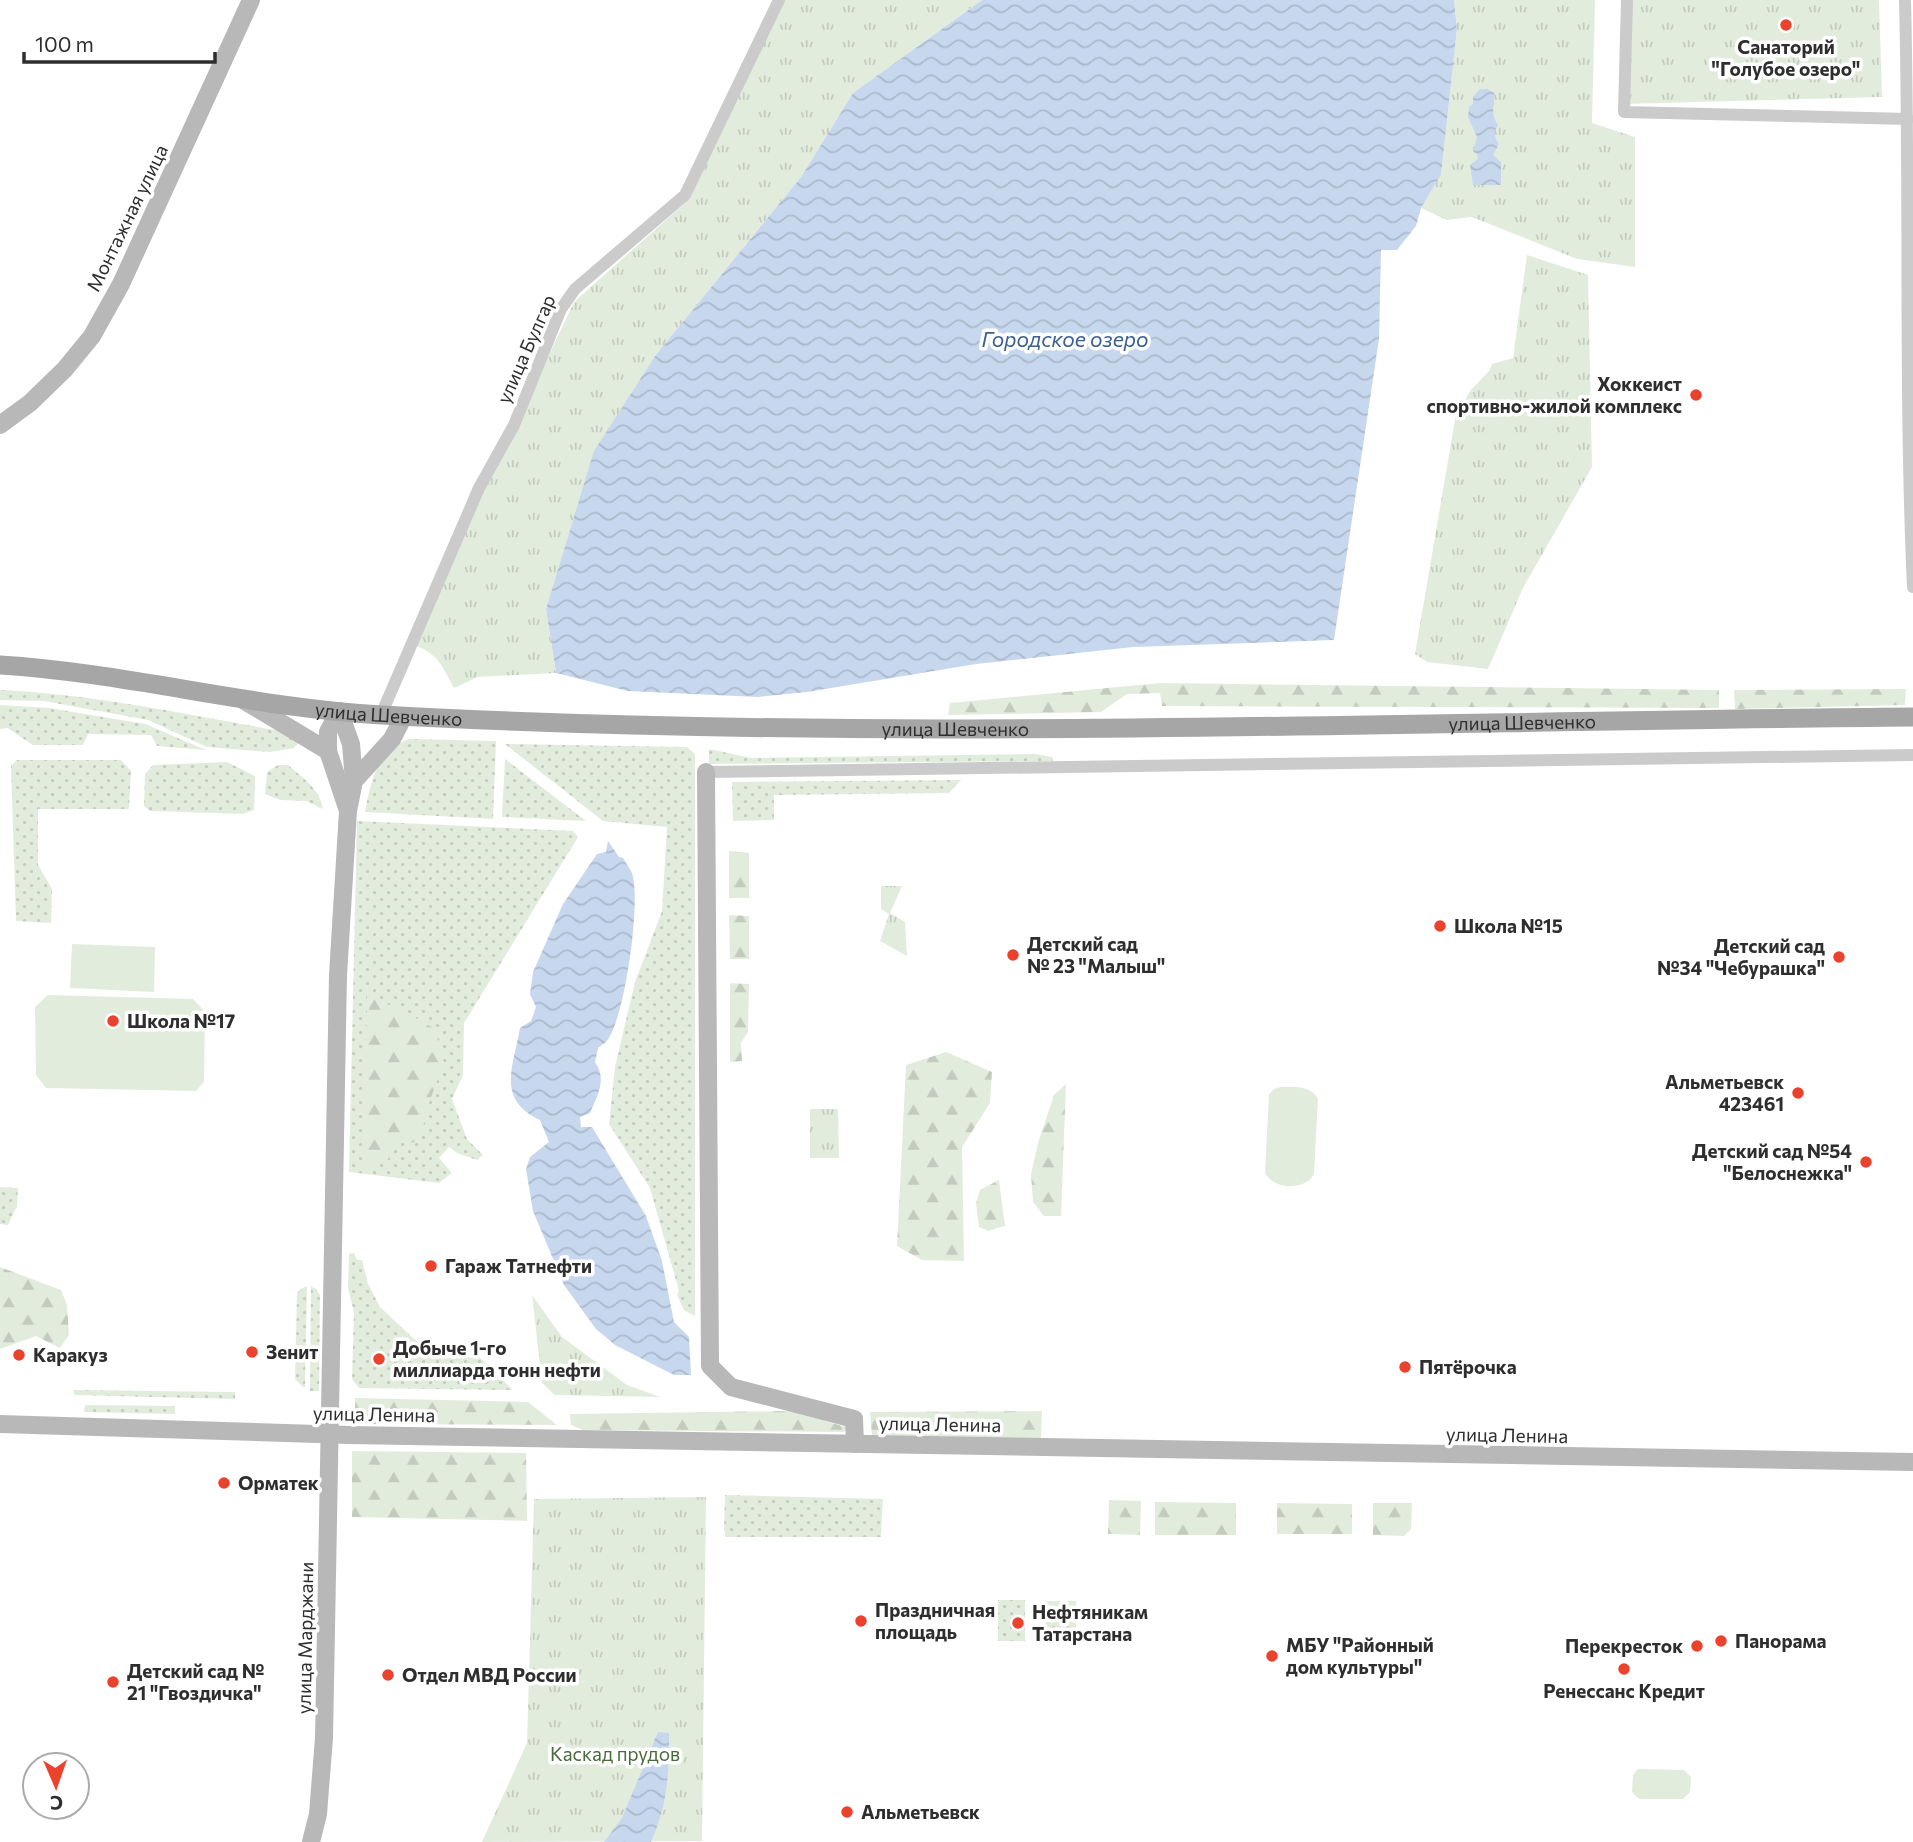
<svg xmlns="http://www.w3.org/2000/svg" width="1913" height="1842" viewBox="0 0 1913 1842" font-family="Commissioner,sans-serif">
  <style>
    .grass { fill: url(#grass-dots) }
    .forest { fill: url(#forest-firs) }
    .park { fill: url(#park-tufts) }
    .pitch { fill: #e2ecdc }
    .water { fill: url(#water-waves) }
    .lines { fill: none; stroke-linecap: round; stroke-linejoin: round }
    .street { stroke: #cbcbcb; stroke-width: 12 }
    .secondary { stroke: #b8b8b8; stroke-width: 18 }
    .primary { stroke: #a6a6a6; stroke-width: 19 }
    .poi-dot { fill: #ea422c; stroke: #fff; stroke-width: 2.5 }
    .labels { text-anchor: middle; stroke-width: 7; stroke-linejoin: round; paint-order: stroke }
    .poi-label { font-size: 19px; font-weight: bold; fill: #2e2e2e; stroke: #fff; text-anchor: start }
    .street-label { font-size: 19px; fill: #2e2e2e; stroke: #fff }
    .park-label { font-size: 19px; fill: #486b3b; stroke: #fff }
    .water-label { font-size: 21px; font-style: italic; fill: #3a6093; stroke: #fff }
  </style>
  <defs>
    <pattern id="grass-dots" width="8" height="8" patternUnits="userSpaceOnUse" patternTransform="scale(1.75)"><rect width="8" height="8" fill="#e2ecdc"/><path d="M2 2h.1M6 6h.1" fill="none" stroke="#c2cbbd" stroke-width="1.8" stroke-linecap="round"/></pattern>
    <pattern id="forest-firs" width="22" height="20" patternUnits="userSpaceOnUse" patternTransform="scale(1.75)"><rect width="22" height="20" fill="#e2ecdc"/><path d="M5 1l3.5 6h-7zM16 11l3.5 6h-7z" fill="#c2cbbd"/></pattern>
    <pattern id="park-tufts" width="24" height="20" patternUnits="userSpaceOnUse" patternTransform="scale(1.75)"><rect width="24" height="20" fill="#e2ecdc"/><path d="M3 7l-1-3M5 7V3M7 7l1-3M15 17l-1-3M17 17v-4M19 17l1-3" fill="none" stroke="#c2cbbd"/></pattern>
    <pattern id="water-waves" width="16" height="10" patternUnits="userSpaceOnUse" patternTransform="scale(1.75)"><rect width="16" height="10" fill="#c7d7ed"/><path d="M0 5q4-4 8 0t8 0" fill="none" stroke="#abb9cc"/></pattern>
  </defs>
  <rect width="100%" height="100%" fill="#fff"/>
  <!-- grass -->
  <g class="grass">
    <path d="M0 690C92 694 184 714 275 730L293 736 298 743 294 748 270 752 207 747 148 720 44 701 0 700Z"/>
    <polygon points="0,705 49,708 145,724 206,750 157,746 151,735 88,734 83,745 33,745 7,728 0,729"/>
    <path d="M409 739 496 741 493 819 365 812C368 793 376 757 394 746 398 743 404 741 409 739Z"/>
    <polygon points="505,744 687,747 695,754 695,1316 684,1310 677,1295 679,1291 650,1188 609,1124 615,1067 635,982 662,911 667,827 603,821"/>
    <polygon points="709,749 751,758 1036,754 1052,757 1053,761 709,764"/>
    <polygon points="505,759 586,821 502,817"/>
    <polygon points="17,760 121,760 131,771 129,809 38,809 38,865 52,889 51,923 16,921 11,766"/>
    <polygon points="227,762 255,776 254,810 243,814 150,811 144,806 145,774 153,765"/>
    <path d="M278 765H288C302 777 320 789 323 809L306 801 280 800 265 794 267 772Z"/>
    <polygon points="961,780 949,793 774,795 774,820 733,821 732,782"/>
    <polygon points="357,821 573,831 578,837 464,1023 463,1075 452,1099 467,1139 483,1155 477,1160 457,1153 449,1147 439,1158 452,1173 439,1183 349,1172"/>
    <polygon points="0,1187 18,1188 17,1206 8,1225 0,1224"/>
    <polygon points="354,1253 357,1260 362,1260 368,1284 380,1307 434,1358 479,1357 513,1390 359,1388 352,1379 354,1313 348,1288 349,1254"/>
    <polygon points="307,1286 305,1387 303,1387 295,1379 297,1294 300,1289"/>
    <polygon points="311,1286 317,1290 320,1295 319,1391 310,1391"/>
    <polygon points="74,1390 235,1392 235,1399 74,1395"/>
    <polygon points="85,1405 175,1406 175,1414 84,1412"/>
    <polygon points="725,1495 883,1499 881,1537 726,1537 724,1530"/>
    <rect x="998" y="1600" width="27" height="41"/>
    <rect x="1045" y="1601" width="31" height="41"/>
  </g>
  <!-- forest -->
  <g class="forest">
    <polygon points="1160,683 1719,690 1719,708 1162,706 1160,693 1127,694 1101,712 948,715 950,703"/>
    <polygon points="1906,689 1905,705 1735,709 1734,690"/>
    <polygon points="729,851 749,853 749,898 729,898"/>
    <polygon points="729,915 749,916 749,959 730,959"/>
    <polygon points="730,983 749,984 748,1032 741,1043 742,1061 730,1062"/>
    <polygon points="367,996 404,1011 435,1029 444,1063 430,1100 419,1142 397,1143 388,1159 365,1168"/>
    <polygon points="946,1052 992,1072 990,1103 962,1147 964,1261 922,1260 897,1246 906,1065"/>
    <polygon points="1066,1084 1061,1216 1044,1216 1033,1202 1031,1174 1038,1143 1054,1095"/>
    <polygon points="999,1180 1005,1226 988,1231 979,1227 976,1203 980,1190"/>
    <polygon points="0,1267 61,1290 67,1305 69,1335 60,1348 36,1336 0,1349"/>
    <polygon points="355,1398 528,1402 557,1425 355,1424"/>
    <polygon points="790,1411 846,1427 845,1432 583,1430 571,1425 570,1414"/>
    <polygon points="1042,1411 1041,1438 872,1436 870,1412"/>
    <polygon points="352,1451 526,1453 527,1521 352,1517"/>
    <polygon points="1109,1500 1141,1501 1140,1535 1108,1534"/>
    <polygon points="1155,1502 1236,1503 1236,1535 1155,1535"/>
    <polygon points="1277,1503 1352,1504 1352,1534 1277,1534"/>
    <polygon points="1373,1503 1412,1503 1411,1529 1404,1536 1373,1535"/>
  </g>
  <!-- park -->
  <g class="park">
    <path d="M784 0H982L853 93 801 177 655 356 595 451 546 609 556 673 478 677 454 688C443 668 439 655 417 646L476 504 519 418 574 302 686 202Z"/>
    <polygon points="1454,0 1595,0 1592,123 1635,137 1635,267 1577,259 1472,217 1447,220 1421,208 1441,175 1457,29"/>
    <polygon points="1627,0 1879,0 1882,97 1625,104"/>
    <polygon points="1527,255 1588,275 1592,467 1523,588 1488,669 1427,662 1415,654 1456,414 1471,390 1489,371 1492,364 1513,358"/>
    <polygon points="881,886 902,886 890,913 905,922 907,956 880,941 889,914 881,909"/>
    <polygon points="810,1109 838,1109 839,1158 810,1158"/>
    <polygon points="532,1295 562,1337 627,1385 660,1397 555,1395 542,1383"/>
    <polygon points="706,1497 702,1841 482,1842 527,1743 534,1499"/>
  </g>
  <!-- pitch -->
  <g class="pitch">
    <polygon points="72,944 155,947 154,992 70,988"/>
    <polygon points="48,995 193,999 205,1012 204,1082 196,1091 46,1088 36,1075 35,1007"/>
    <path d="M1281 1087C1296 1087 1309 1085 1318 1098L1314 1174C1305 1191 1274 1190 1265 1173L1269 1094 1274 1089Z"/>
    <polygon points="1638,1769 1684,1770 1691,1777 1690,1792 1683,1799 1639,1799 1632,1792 1633,1775"/>
  </g>
  <!-- water -->
  <g class="water">
    <polygon points="982,0 1454,0 1457,29 1441,175 1421,208 1416,226 1397,250 1381,250 1379,339 1334,640 1133,647 976,664 807,692 758,697 628,691 556,673 546,609 594,451 655,356 801,177 853,93"/>
    <path d="M1480 89H1488L1494 93C1496 108 1489 109 1498 125 1493 133 1494 136 1499 144L1493 155 1501 162V185H1473L1470 165 1478 159 1477 154 1473 151 1477 137 1468 117 1469 107 1473 104V97Z"/>
    <path d="M608 841 619 857 623 858C626 864 632 870 633 877 640 906 625 1020 606 1042 605 1043 599 1047 598 1048L595 1062C607 1079 598 1095 590 1113L580 1117 581 1127H592L646 1216 662 1261 674 1322 689 1337 691 1375H674L615 1345 596 1329 564 1285 533 1211 526 1169 530 1157 549 1142 540 1120C496 1099 513 1068 520 1028L531 1021 536 1007 530 994 533 972 563 904 597 854 606 852Z"/>
    <path d="M658 1732 669 1733C669 1774 668 1803 651 1842H604L622 1818Z"/>
  </g>
  <g class="lines">
    <!-- street -->
    <g class="street">
      <polyline points="1627,0 1624,112 1908,119"/>
      <path d="M1905 0C1910 196 1904 392 1913 587"/>
      <polyline points="381,715 479,488 514,425 561,309 575,289 685,195 779,0"/>
      <polyline points="706,772 1913,755"/>
    </g>
    <!-- secondary -->
    <g class="secondary">
      <polyline points="0,425 30,403 65,369 92,336 121,284 251,0"/>
      <polyline points="243,700 328,751"/>
      <polyline points="339,711 328,732 328,751 347,808"/>
      <polyline points="339,711 351,744 354,781"/>
      <polyline points="706,772 710,1366 731,1387 854,1419 855,1444"/>
      <polyline points="0,1424 349,1435 1913,1462"/>
      <polyline points="311,1842 318,1814 324,1738 338,975 348,811 354,781 392,739 404,716"/>
    </g>
    <!-- primary -->
    <path class="primary" id="s1" d="M0 665C128 673 254 708 382 715 892 743 1403 721 1913 717"/>
  </g>
  <!-- markers -->
  <g class="poi-dot">
    <circle cx="1786" cy="25" r="7"/>
    <circle cx="1696" cy="395" r="7"/>
    <circle cx="1440" cy="926" r="7"/>
    <circle cx="1013" cy="955" r="7"/>
    <circle cx="1839" cy="957" r="7"/>
    <circle cx="113" cy="1021" r="7"/>
    <circle cx="1798" cy="1093" r="7"/>
    <circle cx="1866" cy="1162" r="7"/>
    <circle cx="431" cy="1266" r="7"/>
    <circle cx="252" cy="1352" r="7"/>
    <circle cx="19" cy="1355" r="7"/>
    <circle cx="379" cy="1359" r="7"/>
    <circle cx="1405" cy="1367" r="7"/>
    <circle cx="224" cy="1483" r="7"/>
    <circle cx="861" cy="1621" r="7"/>
    <circle cx="1018" cy="1623" r="7"/>
    <circle cx="1721" cy="1641" r="7"/>
    <circle cx="1697" cy="1646" r="7"/>
    <circle cx="1272" cy="1656" r="7"/>
    <circle cx="1624" cy="1669" r="7"/>
    <circle cx="388" cy="1675" r="7"/>
    <circle cx="113" cy="1682" r="7"/>
    <circle cx="847" cy="1812" r="7"/>
  </g>
  <g class="labels">
    <!-- poi labels -->
    <g class="poi-label">
      <text x="1786" y="54" text-anchor="middle">Санаторий<tspan x="1786" dy="22">"Голубое озеро"</tspan></text>
      <text x="1682" y="391" text-anchor="end">Хоккеист<tspan x="1682" dy="22">спортивно-жилой комплекс</tspan></text>
      <text x="1454" y="933">Школа №15</text>
      <text x="1027" y="951">Детский сад<tspan x="1027" dy="22">№ 23 "Малыш"</tspan></text>
      <text x="1825" y="953" text-anchor="end">Детский сад<tspan x="1825" dy="22">№34 "Чебурашка"</tspan></text>
      <text x="127" y="1028">Школа №17</text>
      <text x="1784" y="1089" text-anchor="end">Альметьевск<tspan x="1784" dy="22">423461</tspan></text>
      <text x="1852" y="1158" text-anchor="end">Детский сад №54<tspan x="1852" dy="22">"Белоснежка"</tspan></text>
      <text x="445" y="1273">Гараж Татнефти</text>
      <text x="393" y="1355">Добыче 1-го<tspan x="393" dy="22">миллиарда тонн нефти</tspan></text>
      <text x="266" y="1359">Зенит</text>
      <text x="33" y="1362">Каракуз</text>
      <text x="1419" y="1374">Пятёрочка</text>
      <text x="238" y="1490">Орматек</text>
      <text x="875" y="1617">Праздничная<tspan x="875" dy="22">площадь</tspan></text>
      <text x="1032" y="1619">Нефтяникам<tspan x="1032" dy="22">Татарстана</tspan></text>
      <text x="1735" y="1648">Панорама</text>
      <text x="1286" y="1652">МБУ "Районный<tspan x="1286" dy="22">дом культуры"</tspan></text>
      <text x="1683" y="1653" text-anchor="end">Перекресток</text>
      <text x="127" y="1678">Детский сад №<tspan x="127" dy="22">21 "Гвоздичка"</tspan></text>
      <text x="402" y="1682">Отдел МВД России</text>
      <text x="1624" y="1698" text-anchor="middle">Ренессанс Кредит</text>
      <text x="861" y="1819">Альметьевск</text>
    </g>
    <!-- street labels -->
    <g class="street-label">
      <text transform="translate(127 218) rotate(-64)" y="7">Монтажная улица</text>
      <text transform="translate(526 349) rotate(-66)" y="7">улица Булгар</text>
      <text dy="7" stroke="none"><textPath href="#s1" startOffset="392">улица Шевченко</textPath></text>
      <text dy="7" stroke="none"><textPath href="#s1" startOffset="1526">улица Шевченко</textPath></text>
      <text dy="7" stroke="none"><textPath href="#s1" startOffset="959">улица Шевченко</textPath></text>
      <text transform="translate(374 1414) rotate(1)" y="7">улица Ленина</text>
      <text transform="translate(940 1424) rotate(1)" y="7">улица Ленина</text>
      <text transform="translate(1507 1435) rotate(1)" y="7">улица Ленина</text>
      <text transform="translate(305 1638) rotate(-89)" y="7">улица Марджани</text>
    </g>
    <!-- park labels -->
    <g class="park-label">
      <text x="615" y="1761">Каскад прудов</text>
    </g>
    <!-- water labels -->
    <g class="water-label">
      <text x="1065" y="347">Городское озеро</text>
    </g>
  </g>
  <!-- north arrow -->
  <g transform="translate(56 1786) rotate(178)"><circle r="33" fill="#ffffff" stroke="#ababab" stroke-width="2"/>
  <path d="M0-5L12 26L0 18L-12 26Z" fill="#ea422c"/>
  <text y="-10" font-size="19" font-weight="bold" text-anchor="middle" fill="#2e2e2e">С</text>
  </g>
  <!-- scale -->
  <path d="M24 52v10h191v-10" fill="none" stroke="#2e2e2e" stroke-width="3.5"/>
  <text x="35" y="52" font-size="21" fill="#2e2e2e" stroke="#ffffff" stroke-width="5" paint-order="stroke">100 m</text>
</svg>
